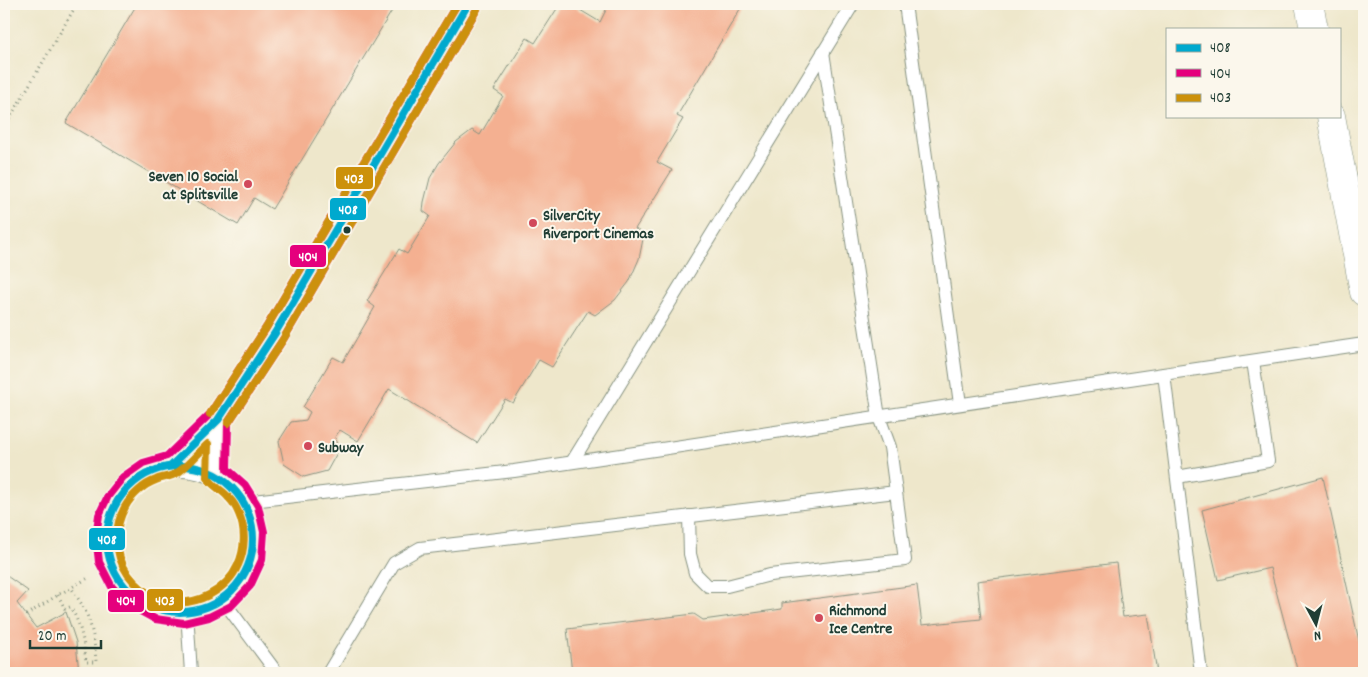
<svg xmlns="http://www.w3.org/2000/svg" width="1368" height="677" viewBox="0 0 1368 677" font-family="Dekko,sans-serif">
  <style>
    .building { fill: #f4b091 }
    .lines { fill: none; stroke-linecap: round; stroke-linejoin: round }
    .service-casing { stroke: #869280; stroke-width: 14 }
    .minor-casing { stroke: #869280; stroke-width: 26 }
    .tertiary-casing { stroke: #869280; stroke-width: 29 }
    .path { stroke: #869280; stroke-width: 3; stroke-dasharray: 1 4; stroke-linecap: butt }
    .service { stroke: #fff; stroke-width: 12 }
    .minor { stroke: #fff; stroke-width: 24 }
    .tertiary { stroke: #fff; stroke-width: 28 }
    .bus-1-casing { stroke: #fbf7ec; stroke-width: 11 }
    .bus-2-casing { stroke: #fbf7ec; stroke-width: 11 }
    .bus-3-casing { stroke: #fbf7ec; stroke-width: 11 }
    .bus-1 { stroke: #00a9ce; stroke-width: 8 }
    .bus-2 { stroke: #e5007d; stroke-width: 8 }
    .bus-3 { stroke: #cc910a; stroke-width: 8 }
    .poi-dot { fill: #d1495b; stroke: #fbf7ec; stroke-width: 2 }
    .bus-dot { fill: #1f3d34; stroke: #fbf7ec; stroke-width: 2 }
    .labels { text-anchor: middle; stroke-width: 4; stroke-linejoin: round; paint-order: stroke }
    .poi-label { font-size: 16px; font-weight: bold; fill: #1f3d34; stroke: #fbf7ec; text-anchor: start }
    .line-badge { stroke: #fbf7ec; stroke-width: 2 }
    .badge-label { font-size: 14px; text-anchor: middle; font-weight: bold; fill: #fff }
  </style>
  <rect width="100%" height="100%" fill="#fbf7ec"/>
  <filter id="ink" filterUnits="userSpaceOnUse"><feTurbulence type="fractalNoise" baseFrequency=".02" numOctaves="2"/><feDisplacementMap in="SourceGraphic" scale="10" xChannelSelector="R" yChannelSelector="G"/><feConvolveMatrix kernelMatrix="1 2 1 2 8 2 1 2 1" color-interpolation-filters="sRGB"/></filter>
  <filter id="wash" filterUnits="userSpaceOnUse"><feTurbulence type="fractalNoise" baseFrequency=".0096" numOctaves="4" result="noise"/><feDisplacementMap in="SourceGraphic" scale="20" xChannelSelector="R" yChannelSelector="G"/><feGaussianBlur stdDeviation="1.12" result="paint"/><feColorMatrix in="noise" values="0 0 0 0 0 0 0 0 0 0 0 0 0 0 0 0 0 1.4 0 .05"/><feComposite in="paint" operator="in"/></filter>
  <g filter="url(#wash)">
    <rect width="100%" height="100%" fill="#eee7cb"/>
    <g id="blocks">
      <!-- building -->
      <g class="building">
        <polygon points="137,4 396,4 272,209 254,198 238,225 66,123"/>
        <polygon points="560,4 570,4 600,22 609,4 743,4 677,116 683,119 657,162 672,170 635,229 644,234 639,259 629,282 615,300 595,315 588,311 552,367 539,360 513,403 505,399 477,443 389,389 358,441 340,430 335,437 338,451 327,471 304,477 284,464 279,441 291,422 306,420 310,412 303,407 333,357 343,362 375,307 367,301 399,249 407,254 430,216 423,211 424,202 430,178 439,163 456,142 472,130 480,135 503,96 494,90 527,38 535,43"/>
        <polygon points="1323,477 1364,664 1364,673 1298,673 1270,568 1218,580 1202,510"/>
        <polygon points="1116,563 1123,617 1148,614 1157,673 572,673 567,629 694,614 703,620 782,609 782,603 917,585 922,625 981,619 977,581"/>
        <polygon points="4,574 28,591 17,603 36,628 66,612 76,642 79,673 4,673"/>
      </g>
    </g>
  </g>
  <g filter="url(#ink)">
    <use href="#blocks" fill-opacity="0" stroke="#869280" stroke-width="1"/>
    <g class="lines">
      <defs>
        <g id="service">
          <polyline points="905,4 960,404"/>
          <polyline points="1164,374 1201,673"/>
          <polyline points="572,462 853,4"/>
          <polyline points="1177,477 1268,461 1253,361"/>
          <polyline points="244,502 514,471 1364,344"/>
          <polyline points="689,516 690,554 695,573 708,586 727,586 770,575 905,560 890,447 879,417 823,52"/>
          <polyline points="222,599 277,673"/>
          <polyline points="187,612 191,673"/>
          <polyline points="328,673 394,563 420,548 896,492"/>
        </g>
        <g id="minor">
          <polyline points="172,465 218,420 275,333 468,4"/>
          <circle cx="180" cy="539" r="74"/>
          <polyline points="217,474 218,420"/>
        </g>
        <g id="tertiary">
          <polyline points="1309,4 1314,29"/>
          <polyline points="1331,116 1364,292"/>
        </g>
      </defs>
      <!-- service casing -->
      <use href="#service" class="service-casing"/>
      <!-- minor casing -->
      <use href="#minor" class="minor-casing"/>
      <!-- tertiary casing -->
      <use href="#tertiary" class="tertiary-casing"/>
      <!-- path -->
      <g class="path">
        <polyline points="4,128 77,4"/>
        <path d="M58 595 65 609 70 607C81 623 84 643 86 662H96C95 644 92 624 84 608 80 601 75 594 71 587"/>
        <polyline points="26,615 58,595 90,577"/>
      </g>
      <!-- service -->
      <use href="#service" class="service"/>
      <!-- minor -->
      <use href="#minor" class="minor"/>
      <!-- tertiary -->
      <use href="#tertiary" class="tertiary"/>
      <defs>
        <g id="bus-1">
          <polyline points="172,465 218,420 275,333 468,4"/>
          <circle cx="180" cy="539" r="73"/>
        </g>
        <polyline id="bus-2" points="457,4 266,328 210,414 167,456 143,463 123,477 108,496 99,515 96,536 99,562 112,587 131,606 155,619 184,623 209,617 231,606 250,586 262,560 264,532 258,506 245,485 227,469 228,423 284,338 477,9"/>
        <g id="bus-3">
          <polyline points="210,414 266,328 457,4"/>
          <polyline points="228,423 284,338 477,9"/>
          <path d="M208 444 207 477C212 486 223 490 229 498 233 502 237 509 239 514 246 530 245 550 238 565 232 579 222 588 209 595 153 624 95 562 125 507 131 496 144 484 156 480 162 477 171 477 177 473 187 467 199 452 208 444Z"/>
        </g>
      </defs>
      <!-- bus-1 casing -->
      <use href="#bus-1" class="bus-1-casing"/>
      <!-- bus-2 casing -->
      <use href="#bus-2" class="bus-2-casing"/>
      <!-- bus-3 casing -->
      <use href="#bus-3" class="bus-3-casing"/>
      <!-- bus-1 -->
      <use href="#bus-1" class="bus-1"/>
      <!-- bus-2 -->
      <use href="#bus-2" class="bus-2"/>
      <!-- bus-3 -->
      <use href="#bus-3" class="bus-3"/>
    </g>
  </g>
  <!-- markers -->
  <g class="poi-dot">
    <circle cx="248" cy="184" r="5"/>
    <circle cx="533" cy="223" r="5"/>
    <circle cx="308" cy="446" r="5"/>
    <circle cx="819" cy="618" r="5"/>
  </g>
  <circle class="bus-dot" cx="347" cy="230" r="4.5"/>
  <g class="labels">
    <!-- poi labels -->
    <g class="poi-label">
      <text x="238" y="181" text-anchor="end">Seven 10 Social<tspan x="238" dy="18">at Splitsville</tspan></text>
      <text x="543" y="220">SilverCity<tspan x="543" dy="18">Riverport Cinemas</tspan></text>
      <text x="318" y="452">Subway</text>
      <text x="829" y="615">Richmond<tspan x="829" dy="18">Ice Centre</tspan></text>
    </g>
  </g>
  <g class="line-badge">
    <rect x="335" y="166" width="39" height="24" rx="5" fill="#cc910a"/>
    <rect x="329" y="197" width="38" height="24" rx="5" fill="#00a9ce"/>
    <rect x="289" y="244" width="38" height="24" rx="5" fill="#e5007d"/>
    <rect x="88" y="527" width="38" height="24" rx="5" fill="#00a9ce"/>
    <rect x="146" y="588" width="38" height="24" rx="5" fill="#cc910a"/>
    <rect x="107" y="589" width="38" height="24" rx="5" fill="#e5007d"/>
  </g>
  <g class="badge-label">
    <text x="354" y="183">403</text>
    <text x="348" y="214">408</text>
    <text x="308" y="261">404</text>
    <text x="107" y="544">408</text>
    <text x="165" y="605">403</text>
    <text x="126" y="605">404</text>
  </g>
  <!-- margin -->
  <rect width="1368" height="677" fill="none" stroke="#fbf7ec" stroke-width="20"/>
  <!-- legend -->
  <rect x="1166" y="28" width="175" height="90" fill="#fbf7ec" stroke="#a3ada2"/>
  <rect x="1176" y="44" width="25" height="8" fill="#00a9ce" stroke="#a3ada2"/>
  <text x="1210" y="52" font-size="15" fill="#1f3d34">408</text>
  <rect x="1176" y="69" width="25" height="8" fill="#e5007d" stroke="#a3ada2"/>
  <text x="1210" y="78" font-size="15" fill="#1f3d34">404</text>
  <rect x="1176" y="94" width="25" height="8" fill="#cc910a" stroke="#a3ada2"/>
  <text x="1210" y="102" font-size="15" fill="#1f3d34">403</text>
  <!-- north arrow -->
  <g transform="translate(1316 624) rotate(173)" stroke="#fbf7ec" stroke-width="4" paint-order="stroke">
  <path d="M0-4L9 19L0 12L-9 19Z" fill="#1f3d34"/>
  <text y="-8" font-size="14" font-weight="bold" text-anchor="middle" fill="#1f3d34">N</text>
  </g>
  <!-- scale -->
  <path d="M30 640v8h71v-8" fill="none" stroke="#1f3d34" stroke-width="2.5"/>
  <text x="38" y="640" font-size="15" fill="#1f3d34" stroke="#fbf7ec" stroke-width="4" paint-order="stroke">20 m</text>
</svg>
